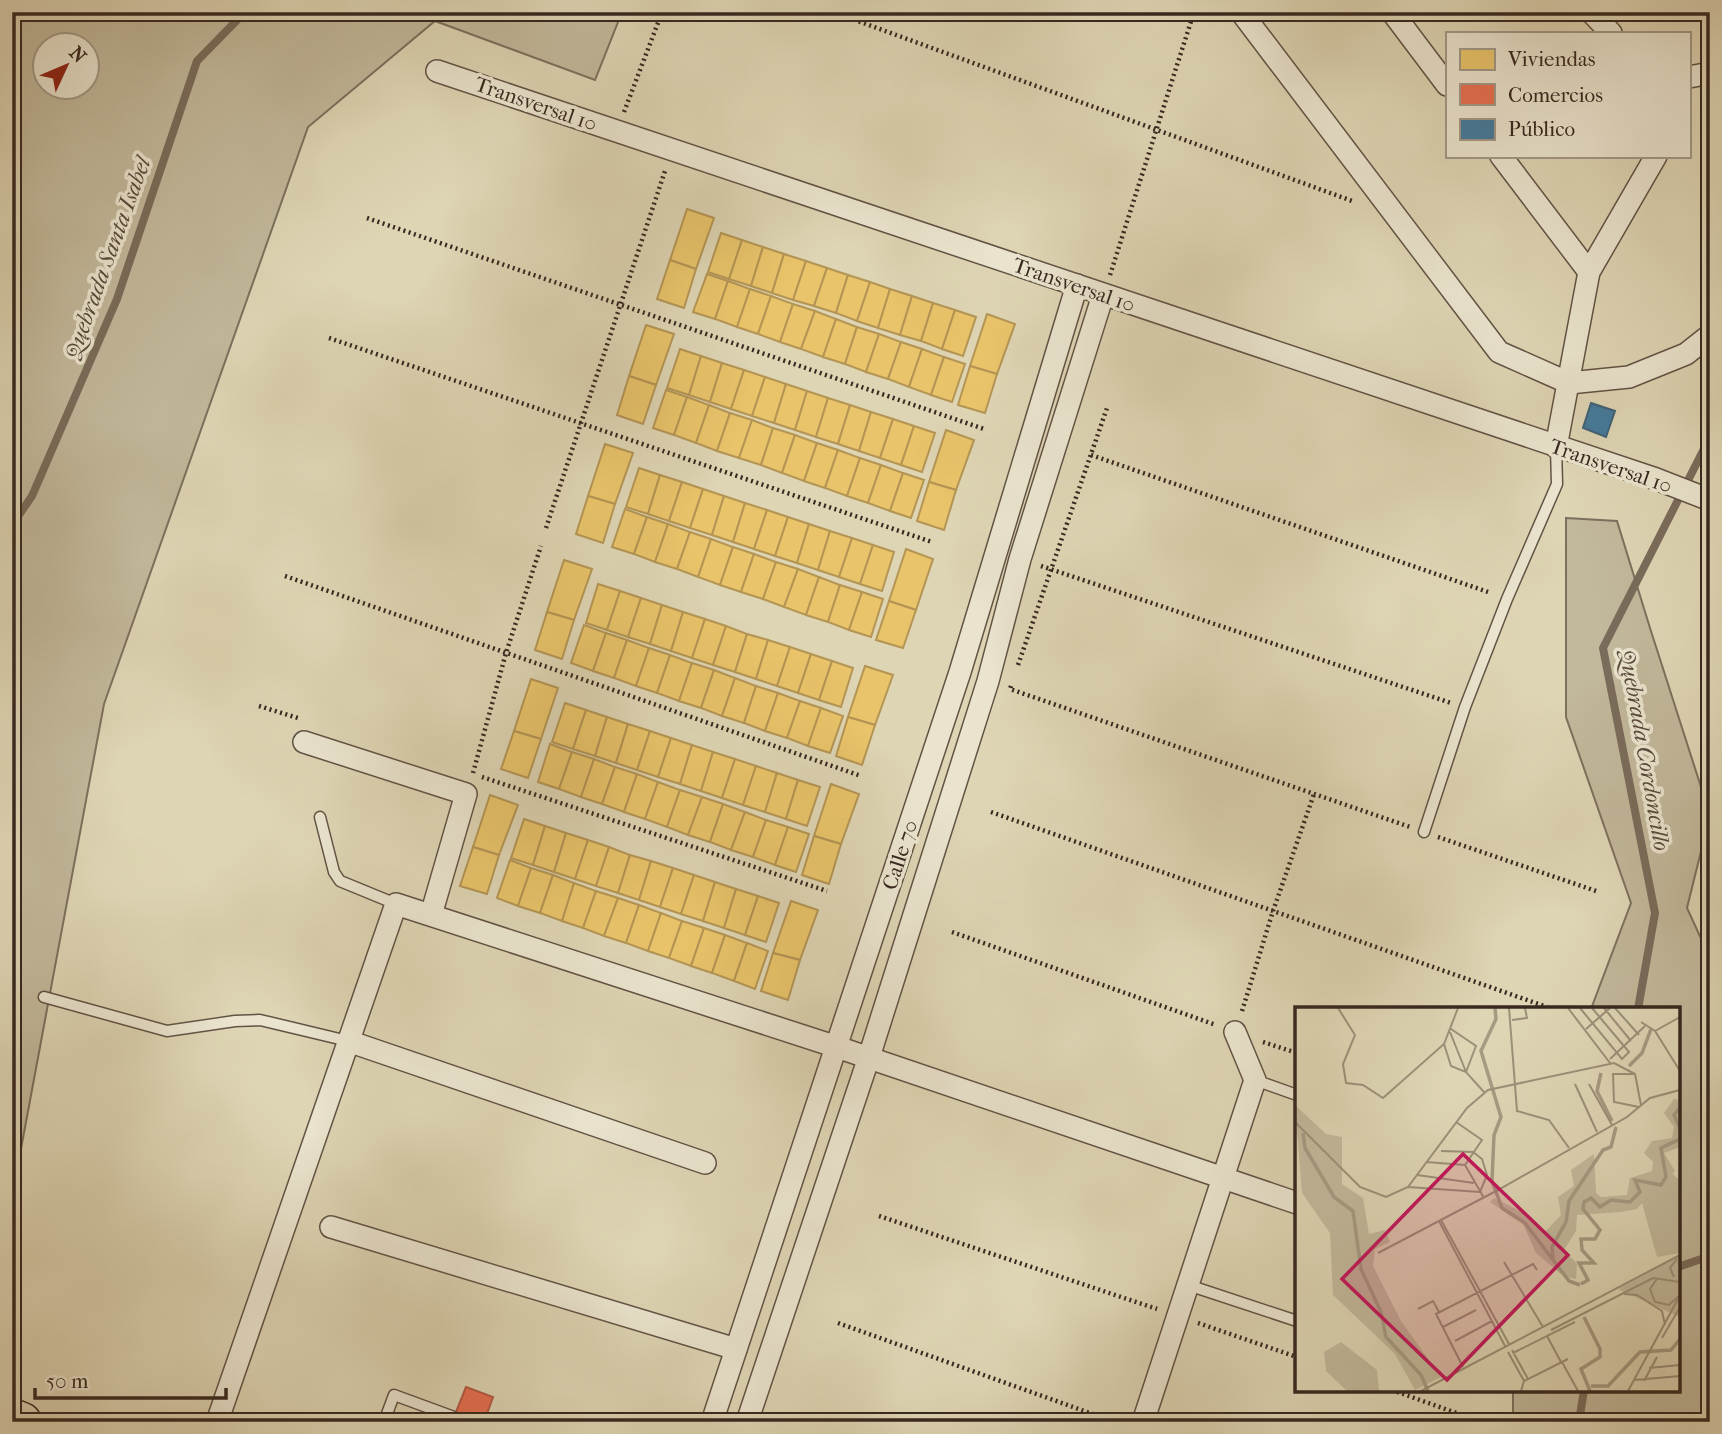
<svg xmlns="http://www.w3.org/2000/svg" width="1722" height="1434" viewBox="0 0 1722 1434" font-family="'IM FELL French Canon',serif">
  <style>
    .green { fill: #c2b89b; stroke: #7d705e; stroke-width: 2; fill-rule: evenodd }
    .homes { fill: #e9c46a; stroke: #b49554; stroke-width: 2 }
    .shops { fill: #e76f51; stroke: #b25a42; stroke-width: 2 }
    .public { fill: #457b9d; stroke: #416278; stroke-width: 2 }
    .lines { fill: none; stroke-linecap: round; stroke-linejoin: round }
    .stream { stroke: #7a6c5b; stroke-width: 8 }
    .lane-casing { stroke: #625345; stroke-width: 13 }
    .street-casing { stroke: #625345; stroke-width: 24 }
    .highway-casing { stroke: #382820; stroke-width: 41 }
    .path { stroke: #382820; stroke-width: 4.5; stroke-dasharray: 2 3.5; stroke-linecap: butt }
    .lane { stroke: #eae4ce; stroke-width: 10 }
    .street { stroke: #eae4ce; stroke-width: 21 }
    .highway { stroke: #ded5b4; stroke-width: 38 }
    .labels { text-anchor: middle; stroke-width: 7; stroke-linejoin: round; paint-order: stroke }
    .street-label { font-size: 21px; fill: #382820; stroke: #eae4ce }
    .water-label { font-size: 23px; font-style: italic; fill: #594a3d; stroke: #eae4ce }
    .inset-river { fill: none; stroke: #a69a82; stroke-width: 3.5 }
    .inset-road { fill: none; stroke: #9c9079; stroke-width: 2 }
    .view { fill: #c2185b; fill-opacity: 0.15; stroke: #c2185b; stroke-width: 3.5 }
    .inset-edge { fill: none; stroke: #382820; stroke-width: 3.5 }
  </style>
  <rect width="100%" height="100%" fill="#ded5b4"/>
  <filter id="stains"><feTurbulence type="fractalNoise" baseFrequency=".00286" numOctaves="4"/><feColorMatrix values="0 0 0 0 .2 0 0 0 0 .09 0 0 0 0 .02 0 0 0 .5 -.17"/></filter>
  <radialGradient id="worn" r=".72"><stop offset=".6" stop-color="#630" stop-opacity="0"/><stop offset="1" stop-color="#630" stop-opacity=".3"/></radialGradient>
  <!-- green -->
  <g class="green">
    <path d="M12 12H622L595 80 435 21 308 127 104 704 12 1197ZM46 46H88V88H46Z"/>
    <polygon points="1566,518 1617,521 1650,628 1710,815 1687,908 1710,958 1710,1422 1513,1422 1513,1390 1678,1390 1678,1009 1591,1009 1631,903 1566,717"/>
  </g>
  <!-- homes -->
  <g class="homes">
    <polygon points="687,209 714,218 696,269 670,260"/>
    <polygon points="721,233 742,240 729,279 708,272"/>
    <polygon points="742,240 763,247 751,286 729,279"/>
    <polygon points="763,247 784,254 772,293 751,286"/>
    <polygon points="784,254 806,261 793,300 772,293"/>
    <polygon points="670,260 696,269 684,308 657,299"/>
    <polygon points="806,261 827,268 814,306 793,300"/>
    <polygon points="827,268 848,275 836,313 814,306"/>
    <polygon points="707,274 728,281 715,319 693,312"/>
    <polygon points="848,275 870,282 857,321 836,313"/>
    <polygon points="728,281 750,289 737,327 715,319"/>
    <polygon points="870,282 890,289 878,328 857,321"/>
    <polygon points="750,289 771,296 758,334 737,327"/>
    <polygon points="890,289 912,296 900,335 878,328"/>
    <polygon points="771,296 793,304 780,342 758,334"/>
    <polygon points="912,296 933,303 921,341 900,335"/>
    <polygon points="933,303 955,310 942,349 921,341"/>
    <polygon points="793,304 815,311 801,349 780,342"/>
    <polygon points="955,310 976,317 963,356 942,349"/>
    <polygon points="815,311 836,319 823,357 801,349"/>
    <polygon points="987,314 1015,324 997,374 970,366"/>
    <polygon points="836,319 857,327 845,364 823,357"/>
    <polygon points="646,325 674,334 656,385 629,376"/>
    <polygon points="857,327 879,334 866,372 845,364"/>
    <polygon points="879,334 901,342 888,379 866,372"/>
    <polygon points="901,342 922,349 909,387 888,379"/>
    <polygon points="680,349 701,356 689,395 667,388"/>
    <polygon points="922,349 944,357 931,395 909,387"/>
    <polygon points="701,356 722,363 710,402 689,395"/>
    <polygon points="944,357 965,364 952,402 931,395"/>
    <polygon points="722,363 744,370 731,409 710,402"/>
    <polygon points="970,366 997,374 985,413 958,405"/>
    <polygon points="744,370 765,377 752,416 731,409"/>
    <polygon points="629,376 656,385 643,424 617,415"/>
    <polygon points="765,377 786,384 774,423 752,416"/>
    <polygon points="786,384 807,391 795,430 774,423"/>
    <polygon points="666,390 687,397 674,435 653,428"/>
    <polygon points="807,391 828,398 816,437 795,430"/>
    <polygon points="687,397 709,405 696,443 674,435"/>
    <polygon points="828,398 850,405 838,444 816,437"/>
    <polygon points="709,405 730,413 717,451 696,443"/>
    <polygon points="850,405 871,412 859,451 838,444"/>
    <polygon points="871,412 893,419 880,458 859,451"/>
    <polygon points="730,413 752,420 739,458 717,451"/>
    <polygon points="893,419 914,426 901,465 880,458"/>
    <polygon points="752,420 773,428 761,465 739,458"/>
    <polygon points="914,426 935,433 922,472 901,465"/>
    <polygon points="773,428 795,435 782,473 761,465"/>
    <polygon points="946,430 974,440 956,490 929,482"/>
    <polygon points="795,435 817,443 804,481 782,473"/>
    <polygon points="817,443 838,450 825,488 804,481"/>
    <polygon points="605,444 633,453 615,504 588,496"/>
    <polygon points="838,450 860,458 847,496 825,488"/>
    <polygon points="860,458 881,465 868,503 847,496"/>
    <polygon points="881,465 903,473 890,511 868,503"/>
    <polygon points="639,468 660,475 648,514 626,507"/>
    <polygon points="903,473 924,480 911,518 890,511"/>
    <polygon points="660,475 682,482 669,521 648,514"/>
    <polygon points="682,482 703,489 690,528 669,521"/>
    <polygon points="929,482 956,490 944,530 917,521"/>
    <polygon points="703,489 724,496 712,535 690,528"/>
    <polygon points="588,496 615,504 603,543 576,534"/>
    <polygon points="724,496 745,503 733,542 712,535"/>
    <polygon points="745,503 767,510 754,549 733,542"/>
    <polygon points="625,509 647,517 634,554 612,547"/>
    <polygon points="767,510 788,517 775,556 754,549"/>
    <polygon points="647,517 668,524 655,562 634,554"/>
    <polygon points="788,517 809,524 797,563 775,556"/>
    <polygon points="668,524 690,532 677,569 655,562"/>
    <polygon points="809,524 830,531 818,570 797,563"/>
    <polygon points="830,531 852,538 839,577 818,570"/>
    <polygon points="690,532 711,539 698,577 677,569"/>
    <polygon points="852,538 873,545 860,584 839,577"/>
    <polygon points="711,539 733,547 720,585 698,577"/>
    <polygon points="873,545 894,552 882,591 860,584"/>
    <polygon points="733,547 754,554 741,592 720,585"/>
    <polygon points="906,549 933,559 916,610 889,601"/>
    <polygon points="754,554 776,562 763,599 741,592"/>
    <polygon points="564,560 592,569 574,620 547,612"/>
    <polygon points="776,562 798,569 784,607 763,599"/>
    <polygon points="798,569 819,577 806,615 784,607"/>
    <polygon points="819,577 840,585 828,622 806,615"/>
    <polygon points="598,584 620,591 607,630 586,623"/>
    <polygon points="840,585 862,592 849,630 828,622"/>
    <polygon points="620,591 641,598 628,637 607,630"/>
    <polygon points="862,592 883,599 871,637 849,630"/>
    <polygon points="641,598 662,605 650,644 628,637"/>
    <polygon points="889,601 916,610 903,648 876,640"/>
    <polygon points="662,605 683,612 671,651 650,644"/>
    <polygon points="547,612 574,620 562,659 535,650"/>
    <polygon points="683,612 705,619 692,658 671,651"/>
    <polygon points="705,619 726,626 713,665 692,658"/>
    <polygon points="584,625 606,633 593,671 571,663"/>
    <polygon points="726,626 747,634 735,672 713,665"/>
    <polygon points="606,633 627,640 614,678 593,671"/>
    <polygon points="747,634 768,640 756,679 735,672"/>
    <polygon points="627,640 649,648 636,686 614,678"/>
    <polygon points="768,640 790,647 777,686 756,679"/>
    <polygon points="790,647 811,654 798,693 777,686"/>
    <polygon points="649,648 670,655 657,693 636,686"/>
    <polygon points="811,654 832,661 819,700 798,693"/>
    <polygon points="670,655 692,663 679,701 657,693"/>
    <polygon points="832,661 853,668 841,707 819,700"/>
    <polygon points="692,663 714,670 701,708 679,701"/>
    <polygon points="865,666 893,675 875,725 848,717"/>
    <polygon points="714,670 735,678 722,716 701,708"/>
    <polygon points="735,678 756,686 744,723 722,716"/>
    <polygon points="531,679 558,688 541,739 514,731"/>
    <polygon points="756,686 778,693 765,731 744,723"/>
    <polygon points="778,693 800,701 787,738 765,731"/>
    <polygon points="800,701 821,708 808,746 787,738"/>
    <polygon points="565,703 586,710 573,749 552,742"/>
    <polygon points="821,708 843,716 830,753 808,746"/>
    <polygon points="586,710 607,717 595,756 573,749"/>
    <polygon points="607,717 628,724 616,763 595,756"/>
    <polygon points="848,717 875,725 862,765 836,756"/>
    <polygon points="628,724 650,731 637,770 616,763"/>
    <polygon points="514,731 541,739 528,778 501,769"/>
    <polygon points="650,731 671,738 658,777 637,770"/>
    <polygon points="671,738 692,745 680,784 658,777"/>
    <polygon points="550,744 572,752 559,789 538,782"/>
    <polygon points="692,745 713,752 701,791 680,784"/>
    <polygon points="572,752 594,759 581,797 559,789"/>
    <polygon points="713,752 735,759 722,798 701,791"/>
    <polygon points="594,759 615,767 602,804 581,797"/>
    <polygon points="735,759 756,766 743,805 722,798"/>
    <polygon points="756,766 777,773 765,812 743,805"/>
    <polygon points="615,767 637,774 624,812 602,804"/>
    <polygon points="777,773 798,780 786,819 765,812"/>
    <polygon points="637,774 658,782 645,819 624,812"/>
    <polygon points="798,780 820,787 807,826 786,819"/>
    <polygon points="658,782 680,790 667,827 645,819"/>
    <polygon points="831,784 859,794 841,844 814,836"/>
    <polygon points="680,790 702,797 688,835 667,827"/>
    <polygon points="490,795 518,805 499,855 473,847"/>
    <polygon points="702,797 723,804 710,842 688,835"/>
    <polygon points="723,804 745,812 731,850 710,842"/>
    <polygon points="745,812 766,820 753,857 731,850"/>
    <polygon points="524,819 545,826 533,865 511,858"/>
    <polygon points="766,820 788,827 775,865 753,857"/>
    <polygon points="545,826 566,833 554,872 533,865"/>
    <polygon points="788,827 809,834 796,872 775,865"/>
    <polygon points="566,833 588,840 575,879 554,872"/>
    <polygon points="814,836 841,844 829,884 802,875"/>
    <polygon points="588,840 609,847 596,886 575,879"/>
    <polygon points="473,847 499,855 487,894 460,886"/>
    <polygon points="609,847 630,855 618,893 596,886"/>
    <polygon points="630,855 651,861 639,900 618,893"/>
    <polygon points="510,860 531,868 518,906 497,898"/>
    <polygon points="651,861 673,868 660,907 639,900"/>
    <polygon points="531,868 553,875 540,913 518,906"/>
    <polygon points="673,868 694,875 681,914 660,907"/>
    <polygon points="553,875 574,883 562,921 540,913"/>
    <polygon points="694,875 715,882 703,921 681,914"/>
    <polygon points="715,882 736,889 724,928 703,921"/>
    <polygon points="574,883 596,891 583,928 562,921"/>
    <polygon points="736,889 758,896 745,935 724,928"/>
    <polygon points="596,891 618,898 604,936 583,928"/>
    <polygon points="758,896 779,903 766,942 745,935"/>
    <polygon points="618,898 639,905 626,943 604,936"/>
    <polygon points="791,901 818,910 800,960 773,953"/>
    <polygon points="639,905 661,913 648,951 626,943"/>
    <polygon points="661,913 682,921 669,958 648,951"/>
    <polygon points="682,921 704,928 691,966 669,958"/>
    <polygon points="704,928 725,935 712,973 691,966"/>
    <polygon points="725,935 747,943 734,981 712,973"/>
    <polygon points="747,943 768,951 755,989 734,981"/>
    <polygon points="773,953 800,960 788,1000 761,991"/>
  </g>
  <!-- shops -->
  <polygon class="shops" points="466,1387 493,1397 484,1422 452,1422"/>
  <!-- public -->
  <polygon class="public" points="1591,403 1615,411 1606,437 1583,428"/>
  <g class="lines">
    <!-- stream -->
    <g class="stream">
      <polyline points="12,525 32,496 117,299 197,61 245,12"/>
      <polyline points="1638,1009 1655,913 1603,648 1710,437"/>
      <polyline points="1678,1267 1710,1256"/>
      <polyline points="1579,1422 1584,1390"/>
    </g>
    <defs>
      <g id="lane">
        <polyline points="320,817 334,872 340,881 396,904"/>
        <polyline points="1424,832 1465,707 1507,599 1557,484 1556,447"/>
        <polyline points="44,997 167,1031 235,1021 260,1020 348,1041"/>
        <polyline points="1255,1080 1297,1095"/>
        <polyline points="1188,1285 1297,1321"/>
        <polyline points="384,1422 394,1395 454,1417"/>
      </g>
      <g id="street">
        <polyline points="1241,12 1499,352 1569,383 1629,377 1686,354 1710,335"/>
        <polyline points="1392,12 1447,85"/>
        <polyline points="1591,12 1611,33"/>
        <polyline points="437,71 1656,479 1710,500"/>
        <polyline points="1689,77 1710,73"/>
        <polyline points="1501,156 1589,272"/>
        <polyline points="1556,447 1589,272 1656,156"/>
        <polyline points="304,742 466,794 431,915"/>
        <polyline points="348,1041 705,1163"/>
        <polyline points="331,1227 736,1349"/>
        <polyline points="217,1422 396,904 837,1047 1297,1203"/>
        <polyline points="712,1422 960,672 1077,285"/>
        <polyline points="747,1422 869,1057 988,681 1020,559 1103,295"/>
        <polyline points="1143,1422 1255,1080 1235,1032"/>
      </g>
      <polyline id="highway" points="12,1418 22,1422"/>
    </defs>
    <!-- lane casing -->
    <use href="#lane" class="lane-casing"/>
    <!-- street casing -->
    <use href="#street" class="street-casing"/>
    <!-- highway casing -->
    <use href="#highway" class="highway-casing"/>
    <!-- path -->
    <g class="path">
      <polyline points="833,12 1355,202"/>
      <polyline points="624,112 661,15 664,12"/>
      <polyline points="367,218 984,429"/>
      <polyline points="1110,275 1194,12"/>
      <polyline points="329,338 932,542"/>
      <polyline points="1091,455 1491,593"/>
      <polyline points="546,528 665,171"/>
      <polyline points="1041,566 1451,703"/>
      <polyline points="285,576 861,776"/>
      <polyline points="1018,665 1107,408"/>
      <polyline points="1011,686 1010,689 1410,827"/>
      <polyline points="259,706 301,719"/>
      <polyline points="473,773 506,653 541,546"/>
      <polyline points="482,777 827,891"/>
      <polyline points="991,812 1547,1007"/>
      <polyline points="1438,837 1596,891"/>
      <polyline points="952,932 1216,1025"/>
      <polyline points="1242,1011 1273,911 1314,794"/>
      <polyline points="1263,1042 1297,1053"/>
      <polyline points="879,1216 1157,1309"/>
      <polyline points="838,1323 1115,1422"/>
      <polyline points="1198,1323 1297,1357"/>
      <polyline points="1392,1390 1462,1415 1463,1422"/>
    </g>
    <!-- lane -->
    <use href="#lane" class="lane"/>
    <!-- street -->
    <use href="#street" class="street"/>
    <!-- highway -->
    <use href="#highway" class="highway"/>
  </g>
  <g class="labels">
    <!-- street labels -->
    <g class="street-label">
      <text transform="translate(536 104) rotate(19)" y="7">Transversal 10</text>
      <text transform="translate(1074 285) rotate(19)" y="7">Transversal 10</text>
      <text transform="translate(1611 466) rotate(19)" y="7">Transversal 10</text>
      <text transform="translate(900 855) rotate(-72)" y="7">Calle 70</text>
    </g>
    <!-- water labels -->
    <g class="water-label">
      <text transform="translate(107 258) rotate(-70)" y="8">Quebrada Santa Isabel</text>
      <text transform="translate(1645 750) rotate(80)" y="8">Quebrada Cordoncillo</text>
    </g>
  </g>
  <!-- overview -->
  <g transform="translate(1295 1007)">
    <rect width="385" height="385" fill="#ded5b4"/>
    <path d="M379 92 385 93V140L369 146 380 164 377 167 385 173V246L362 250 347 196 342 202 326 205 282 208 281 224 269 243 282 257 281 272 268 269 241 246 228 217 195 195 199 191 227 205 249 226 266 208 263 190 279 179 276 163 299 147 301 186 306 190 332 188 335 171 357 164 358 155 349 146 357 134 377 131 379 120 369 106ZM0 98 31 127 47 130V177L68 191 74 227 90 223 95 235 80 242 78 259 106 314 146 370 120 383 100 347 38 288 35 226 7 186ZM385 248V310L323 282ZM46 335 82 363 84 384H52L31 364 29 345Z" fill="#c2b89b"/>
    <path class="inset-river" d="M200 1 201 12 186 44 206 110 199 128 197 174 207 201 230 216 274 274 285 278M334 59 347 46 356 22M306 66 302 84 317 114M385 101 379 108 385 121M8 126 10 141 39 190 58 204 66 262 86 305 91 330 126 368 133 384M258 252 257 240 271 215 274 194 308 143 316 140 321 120M286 277 293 273 284 256H299L287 243 286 232H300L305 223 288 202 289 195 296 191 305 200 316 193 335 195 345 185 340 173 366 178 371 170 366 141 385 132M289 310 305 342V350L286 362 295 384M296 379H313L345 345 376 343 385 332"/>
    <path class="inset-road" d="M43 1 60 28 48 57 51 76 68 78 88 91 149 37 163 1M214 1 222 104 254 113 274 141M273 1 315 56M285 1 327 52 334 45 297 1M309 1 336 34M320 1 344 28M217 13 232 11 230 1M346 15 360 24 385 64M156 22 181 39 171 65M291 22 315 1M360 24 385 10M155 25 171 65M149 37 156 59 171 65 189 85M315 52 350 19M339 67H318L319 95 344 100M280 77 302 125M294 77 317 118M0 115 65 180 91 190 113 180 172 101 193 83 319 56 340 67 346 98M161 115 187 133 170 158M146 144 178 145 187 152 192 168 185 185M131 155 170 158M170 158 189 191M122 168 179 176M113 180 185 185M146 213 214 337M144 214 210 339M83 246 203 183 332 110 355 91 385 83M209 255 248 320M379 270 375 261 382 252M362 272 355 282 360 295 374 298 385 288M329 287 342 288 367 304 370 318M123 302 138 294 144 305M148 320 181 303M256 323 358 271 385 275M252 329 266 355M367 331 385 300M160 334 197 314M217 343 233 372M213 345 229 374M218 346 280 315M267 355 283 384M168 360 141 307 238 257 242 263M354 361 385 358M339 373 385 369M349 374 362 350M126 384 385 248M226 384 229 374 273 352M333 384 383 292"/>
    <path class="view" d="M168 147 273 248 152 373 47 272Z"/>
    <rect width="385" height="385" class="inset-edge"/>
  </g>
  <!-- margin -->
  <rect width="1722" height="1434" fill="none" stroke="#ded5b4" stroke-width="42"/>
  <rect x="14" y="14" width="1694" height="1406" fill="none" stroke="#382820" stroke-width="3.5"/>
  <rect x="21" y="21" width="1680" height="1392" fill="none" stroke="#382820" stroke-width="2"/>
  <!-- legend -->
  <rect x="1446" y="32" width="245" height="126" fill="#eae4ce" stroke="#a39988" stroke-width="2"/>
  <rect x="1460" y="49" width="35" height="21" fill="#e9c46a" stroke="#a39988" stroke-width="2"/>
  <text x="1508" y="66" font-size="21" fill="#382820">Viviendas</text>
  <rect x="1460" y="84" width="35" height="21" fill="#e76f51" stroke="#a39988" stroke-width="2"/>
  <text x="1508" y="102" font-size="21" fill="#382820">Comercios</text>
  <rect x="1460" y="119" width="35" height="21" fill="#457b9d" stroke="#a39988" stroke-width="2"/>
  <text x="1508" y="136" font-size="21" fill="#382820">Público</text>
  <!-- north arrow -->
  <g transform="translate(66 66) rotate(46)"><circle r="33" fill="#eae4ce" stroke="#a39988" stroke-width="2"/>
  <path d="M0-5L12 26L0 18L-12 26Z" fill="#8f2418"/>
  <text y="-10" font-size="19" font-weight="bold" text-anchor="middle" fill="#382820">N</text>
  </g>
  <!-- scale -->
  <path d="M35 1388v10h191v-10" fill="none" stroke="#382820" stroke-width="3.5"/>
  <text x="46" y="1388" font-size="21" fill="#382820" stroke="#eae4ce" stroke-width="5" paint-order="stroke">50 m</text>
  <rect width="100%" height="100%" filter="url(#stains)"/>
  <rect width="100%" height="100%" fill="url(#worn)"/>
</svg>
